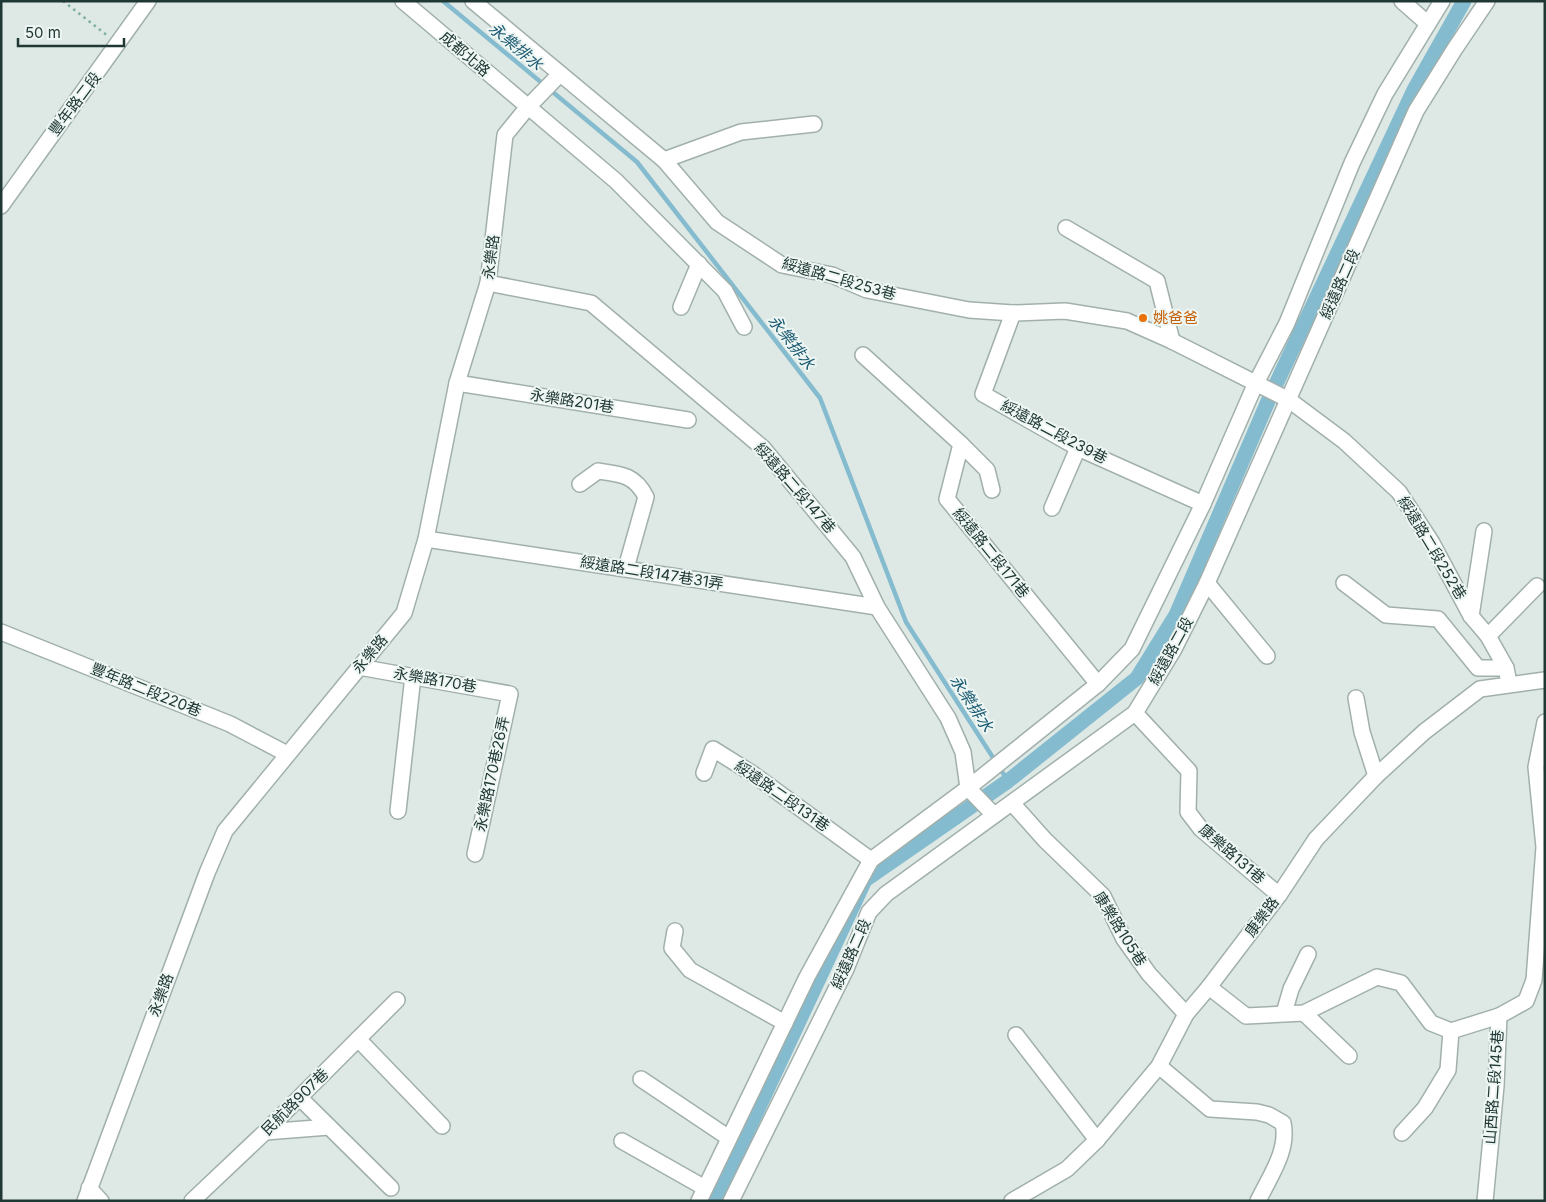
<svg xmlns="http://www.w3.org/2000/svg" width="1546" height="1202" viewBox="0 0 1546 1202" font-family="Inter,'Noto Sans TC',sans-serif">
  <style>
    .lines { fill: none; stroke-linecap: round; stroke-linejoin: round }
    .stream { stroke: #85bbce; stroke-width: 4.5 }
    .canal { stroke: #85bbce; stroke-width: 15 }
    .minor-casing { stroke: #a1b0ac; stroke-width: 18 }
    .path { stroke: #7eada3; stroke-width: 2.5; stroke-dasharray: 2.5 4; stroke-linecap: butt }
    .minor { stroke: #fff; stroke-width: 15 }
    .food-dot { fill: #e8710a; stroke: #eef6f3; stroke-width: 2 }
    .labels { text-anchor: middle; stroke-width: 4; stroke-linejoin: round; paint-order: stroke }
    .street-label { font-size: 15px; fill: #203834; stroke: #eef6f3 }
    .food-label { font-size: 15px; fill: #c56008; stroke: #eef6f3; text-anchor: start }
    .water-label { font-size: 16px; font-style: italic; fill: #1b5a72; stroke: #eef6f3 }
  </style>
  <rect width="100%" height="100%" fill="#dee9e5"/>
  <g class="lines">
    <!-- stream -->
    <polyline class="stream" points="443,1 637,162 820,398 906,622 1008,781"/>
    <!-- canal -->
    <polyline class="canal" points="715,1201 865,880 1008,781 1137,678 1176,615 1269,399 1414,90 1464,1"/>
    <defs>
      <g id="minor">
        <polyline points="403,1 616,181 725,291 744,327"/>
        <polyline points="473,1 664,160 717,222 782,265 832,275 867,290 969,310 1013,313 1065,311 1127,321 1172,341 1289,400 1344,441 1399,492 1432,543 1471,616 1488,636 1506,668 1509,683"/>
        <polyline points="1402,1 1427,23"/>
        <polyline points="664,160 741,132 814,124"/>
        <polyline points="1,206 148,1"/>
        <polyline points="1066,228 1157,281 1172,341"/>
        <polyline points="488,283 591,303 763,448 853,557 877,607 948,718 963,752 968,788 994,815"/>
        <polyline points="681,307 699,264"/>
        <polyline points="1013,313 983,394 1078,448 1203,504"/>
        <polyline points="863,355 961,444 947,499 1098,684"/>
        <polyline points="457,383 688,420"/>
        <polyline points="961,444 987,470 992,490"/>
        <path d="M580 484 598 471C621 474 635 475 646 497L626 568"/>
        <polyline points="1052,508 1078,448"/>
        <polyline points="426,539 877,607"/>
        <polyline points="1207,583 1267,656"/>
        <polyline points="1344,583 1386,615 1438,619 1478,668 1506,668"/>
        <polyline points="1471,616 1484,531"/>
        <polyline points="1,632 230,724 287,754"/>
        <polyline points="1488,636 1537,586"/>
        <polyline points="359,667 510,694 475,854"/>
        <polyline points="1356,698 1362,732 1376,776"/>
        <polyline points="1135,713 1189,771 1188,812 1201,829 1279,895"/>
        <polyline points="704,773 713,749 753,774 871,860"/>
        <polyline points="1012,803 1045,840 1103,896 1124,939 1149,974 1186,1014"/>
        <polyline points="398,811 413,676"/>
        <polyline points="675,931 672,948 690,970 785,1023"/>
        <polyline points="1209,987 1246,1016 1304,1013 1377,977 1401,983 1431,1023 1451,1031 1448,1070 1425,1108 1402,1133"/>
        <polyline points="1284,1013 1291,989 1308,954"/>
        <polyline points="1304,1013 1349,1056"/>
        <polyline points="1451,1031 1499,1016"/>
        <polyline points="1016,1035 1097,1140"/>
        <polyline points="358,1039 442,1126"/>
        <path d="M1159 1066 1210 1109 1257 1112 1269 1115 1283 1123C1289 1150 1270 1176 1258 1201"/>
        <polyline points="641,1079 729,1138"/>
        <polyline points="300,1098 391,1188"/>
        <polyline points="265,1132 329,1127"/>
        <polyline points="622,1141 705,1188"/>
        <polyline points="89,1188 101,1201"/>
        <polyline points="85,1201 207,873 225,831 404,613 426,539 457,383 488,283 505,135 527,108 560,74"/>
        <polyline points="192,1201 265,1132 397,1000"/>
        <polyline points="699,1201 807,977 871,860 968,788 1098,684 1132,649 1203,504 1255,385 1287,323 1352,163 1385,94 1442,1"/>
        <polyline points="731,1201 846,969 869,912 886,894 1135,713 1174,649 1207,583 1416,111 1454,50 1487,1"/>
        <polyline points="1012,1201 1067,1169 1097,1140 1159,1066 1186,1014 1209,987 1279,895 1316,839 1376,776 1424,732 1480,689 1545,680"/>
        <polyline points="1485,1201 1496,1086 1499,1016 1526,1001 1534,980 1544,847 1536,767 1545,722"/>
      </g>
    </defs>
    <!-- minor casing -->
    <use href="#minor" class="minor-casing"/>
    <!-- path -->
    <polyline class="path" points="63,1 108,36"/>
    <!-- minor -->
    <use href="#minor" class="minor"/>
  </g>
  <!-- markers -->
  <circle class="food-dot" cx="1143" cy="318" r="5"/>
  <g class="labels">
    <!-- street labels -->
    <g class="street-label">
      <text transform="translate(465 54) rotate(41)" y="5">成都北路</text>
      <text transform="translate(75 104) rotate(-53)" y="5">豐年路二段</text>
      <text transform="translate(491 257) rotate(-83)" y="5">永樂路</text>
      <text transform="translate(839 279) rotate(16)" y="5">綏遠路二段253巷</text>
      <text transform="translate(1340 284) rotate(-66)" y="5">綏遠路二段</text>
      <text transform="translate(572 401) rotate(9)" y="5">永樂路201巷</text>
      <text transform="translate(1054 432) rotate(28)" y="5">綏遠路二段239巷</text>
      <text transform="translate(795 488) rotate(49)" y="5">綏遠路二段147巷</text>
      <text transform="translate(1432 548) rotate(59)" y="5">綏遠路二段252巷</text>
      <text transform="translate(991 553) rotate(51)" y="5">綏遠路二段171巷</text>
      <text transform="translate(652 573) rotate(9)" y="5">綏遠路二段147巷31弄</text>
      <text transform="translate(1171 651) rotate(-61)" y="5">綏遠路二段</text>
      <text transform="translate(370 654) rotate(-50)" y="5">永樂路</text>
      <text transform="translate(435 680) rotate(10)" y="5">永樂路170巷</text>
      <text transform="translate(146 690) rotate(22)" y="5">豐年路二段220巷</text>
      <text transform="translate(492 774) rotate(-78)" y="5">永樂路170巷26弄</text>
      <text transform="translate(782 796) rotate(35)" y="5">綏遠路二段131巷</text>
      <text transform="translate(1232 854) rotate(41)" y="5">康樂路131巷</text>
      <text transform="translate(1262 917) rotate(-53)" y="5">康樂路</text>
      <text transform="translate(1120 929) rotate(58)" y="5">康樂路105巷</text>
      <text transform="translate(851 954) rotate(-66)" y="5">綏遠路二段</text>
      <text transform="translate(161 995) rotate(-70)" y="5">永樂路</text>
      <text transform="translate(1494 1087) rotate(-86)" y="5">山西路二段145巷</text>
      <text transform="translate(295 1102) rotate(-45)" y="5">民航路907巷</text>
    </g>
    <!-- food labels -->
    <g class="food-label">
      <text x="1153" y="323">姚爸爸</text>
    </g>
    <!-- water labels -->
    <g class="water-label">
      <text transform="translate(516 46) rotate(40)" y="6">永樂排水</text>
      <text transform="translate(792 342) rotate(52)" y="6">永樂排水</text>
      <text transform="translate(972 703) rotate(57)" y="6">永樂排水</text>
    </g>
  </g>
  <!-- border -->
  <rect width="1546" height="1202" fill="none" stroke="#203834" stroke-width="5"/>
  <!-- scale -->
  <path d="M18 38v8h106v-8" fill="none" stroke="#203834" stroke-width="2.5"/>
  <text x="25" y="38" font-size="15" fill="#203834" stroke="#eef6f3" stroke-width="4" paint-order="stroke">50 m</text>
</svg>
